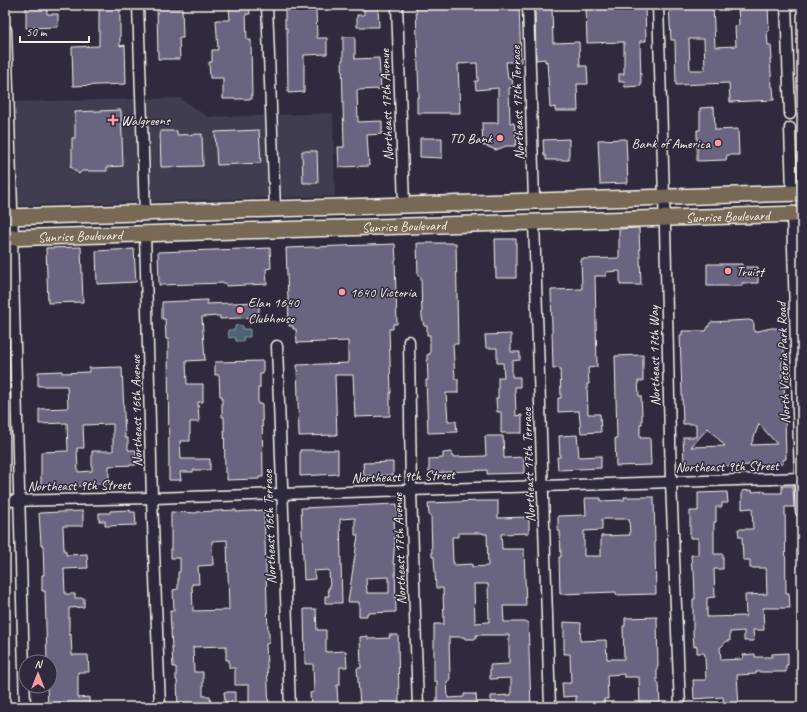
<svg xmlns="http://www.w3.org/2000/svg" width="807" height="712" viewBox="0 0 807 712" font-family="Caveat,sans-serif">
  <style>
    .built { fill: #403c51 }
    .water { fill: #4b6374; stroke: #8f9ca2 }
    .building { fill: #696580; stroke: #f4f1e8; fill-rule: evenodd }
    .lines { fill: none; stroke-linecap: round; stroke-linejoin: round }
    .minor-casing { stroke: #f4f1e8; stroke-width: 13 }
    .tertiary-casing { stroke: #f4f1e8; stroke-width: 15 }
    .primary-casing { stroke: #f4f1e8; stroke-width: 18 }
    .minor { stroke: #2f2a3d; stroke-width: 10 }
    .tertiary { stroke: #2f2a3d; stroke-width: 12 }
    .primary { stroke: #776954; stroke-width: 15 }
    .poi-dot { fill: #ff9aa2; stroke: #2f2a3d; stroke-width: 1.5 }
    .labels { text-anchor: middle; stroke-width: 3; stroke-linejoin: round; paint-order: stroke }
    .street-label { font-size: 14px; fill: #f4f1e8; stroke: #2f2a3d }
    .poi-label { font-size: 14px; fill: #f4f1e8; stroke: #2f2a3d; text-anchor: start }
  </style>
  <rect width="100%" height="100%" fill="#2f2a3d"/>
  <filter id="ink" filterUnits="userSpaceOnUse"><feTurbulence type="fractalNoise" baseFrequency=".025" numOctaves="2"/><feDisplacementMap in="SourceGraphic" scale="8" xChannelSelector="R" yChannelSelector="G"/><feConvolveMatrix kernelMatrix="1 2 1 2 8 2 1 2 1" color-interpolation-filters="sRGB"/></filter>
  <g filter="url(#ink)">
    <!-- built -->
    <g class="built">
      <polygon points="180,98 208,117 333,113 335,196 5,206 5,102"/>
      <polygon points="5,242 8,296 5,296"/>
    </g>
    <!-- water -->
    <polygon class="water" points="239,325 243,326 243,329 250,329 250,337 243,337 244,341 236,341 235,337 229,338 228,330 235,330 235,326"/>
    <!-- building -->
    <g class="building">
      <polygon points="26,5 47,5 47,14 58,14 58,27 26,28"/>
      <polygon points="157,5 182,5 183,38 179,38 180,59 158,59"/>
      <polygon points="229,5 249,5 250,14 246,14 247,40 251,40 252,99 223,99 223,78 210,78 209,62 212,62 212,50 218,50 216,20 230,20"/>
      <polygon points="364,5 378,5 379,27 357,27 357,15 364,15"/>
      <polygon points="468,5 519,5 521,62 506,62 508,79 512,79 513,87 509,88 510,123 514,123 517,144 515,144 515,146 506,146 496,150 486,146 483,146 482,123 498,123 498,88 476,90 475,81 478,81 477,63 458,64 460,113 417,113 417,97 419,97 416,7 468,6"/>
      <polygon points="535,5 552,5 553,43 579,42 580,66 587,66 588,84 577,84 578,111 555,111 555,107 550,108 547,61 545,62 545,59 536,60"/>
      <polygon points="586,5 645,5 646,41 640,41 641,86 625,87 624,81 619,82 619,74 624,74 624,42 587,43"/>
      <path d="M669 5H713L715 47 736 46 735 26 739 25 738 5H768L769 31 767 32 768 45H771L772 59H770L772 87H773L774 100 730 102 729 83 676 85 675 40H671ZM689 39H704L705 70H690Z"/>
      <polygon points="120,6 120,46 125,45 126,84 73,86 72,47 99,46 99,7"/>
      <polygon points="298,6 298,11 316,11 317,38 327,38 327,54 304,55 304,92 288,93 287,28 285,28 285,7"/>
      <polygon points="343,37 355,37 355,59 379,58 381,89 357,90 358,122 382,121 382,134 367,135 369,166 339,167 338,147 344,147 342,60 343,60"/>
      <polygon points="714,107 715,130 738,129 739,155 727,155 726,160 697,161 697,130 700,130 700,108"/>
      <polygon points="121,110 123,166 107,167 107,171 82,171 79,174 70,166 72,163 72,138 75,138 75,112"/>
      <polygon points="259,130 261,163 217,165 215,132"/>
      <polygon points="160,131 177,131 177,135 202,134 203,166 161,167"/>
      <polygon points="420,138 442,138 442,158 420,157"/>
      <polygon points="569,139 569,160 546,160 546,156 544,156 543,140"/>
      <polygon points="626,139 628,183 600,184 598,140"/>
      <polygon points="302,151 317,151 318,183 303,183"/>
      <polygon points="639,228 641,285 620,285 620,271 606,272 606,276 595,276 597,367 588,368 589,384 587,384 588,414 600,414 601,432 581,433 579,411 558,412 558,398 561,398 560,368 553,369 551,290 582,289 581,259 619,258 619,229"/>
      <polygon points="495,239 516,239 516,278 496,278"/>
      <polygon points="417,243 456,243 458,344 453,344 455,379 458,379 458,393 446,393 448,421 456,421 457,432 428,433 426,380 428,380 427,355 430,354 430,335 427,335 427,326 424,326 422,317 421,277 418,276"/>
      <polygon points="395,244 396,260 395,261 397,324 393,324 393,329 389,329 391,393 390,393 390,416 355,417 353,375 335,375 337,435 299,436 297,365 348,363 348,341 297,343 296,329 293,329 293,326 289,326 286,248"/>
      <polygon points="81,247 83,302 48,303 46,248"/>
      <polygon points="270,248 271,268 266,269 267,284 226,286 226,283 159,285 158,252"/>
      <polygon points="134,249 136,282 97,284 96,251"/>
      <polygon points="707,264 742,264 742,267 758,267 758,283 742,283 742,286 707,286"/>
      <polygon points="207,300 207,304 259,302 259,317 220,319 220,316 202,317 205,360 186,361 187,384 203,384 203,402 198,402 199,422 190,422 190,441 180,441 181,459 210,459 210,470 193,470 193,472 180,472 181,480 169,480 168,339 166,339 165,319 162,319 162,302"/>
      <path d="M749 320 752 321 754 324V332L771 328H781V332H784V362H782V383H784L786 416H785L786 459 783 460V464L689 467V463H684L683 437H696V424H683L680 335H682V331H706L710 323 712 322ZM759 424 777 444 751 445ZM708 428 725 446 691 447 700 437Z"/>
      <polygon points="511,334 511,352 520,352 520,360 512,361 512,377 520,377 520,387 515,387 516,416 522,415 522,433 501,433 501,412 497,412 496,398 498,398 498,377 504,377 503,363 497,363 497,348 486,348 485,335"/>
      <polygon points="643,355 643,381 638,381 639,396 641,396 642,414 642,424 640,424 640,438 650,438 651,465 616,466 615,438 617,438 615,356"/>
      <polygon points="263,361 263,374 260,374 260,388 258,388 258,404 262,404 263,477 259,477 259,479 227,480 227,473 225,473 224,417 222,417 222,396 220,396 219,375 215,375 215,362"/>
      <path d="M122 367 125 438H128V450H136V465L109 466V484H84V486H41V452L68 451 67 423 39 424V409L68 408 67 386H38V372L62 371V373L89 372V368ZM113 424V451H92V471L78 472 77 448H84L83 425Z"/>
      <polygon points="577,435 579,457 601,456 601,468 558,470 557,457 560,457 559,436"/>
      <polygon points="485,436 503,436 504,458 524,457 524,473 487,474 487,470 429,473 429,459 443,458 443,453 452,452 452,457 486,456"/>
      <polygon points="300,450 338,450 338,474 300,476"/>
      <polygon points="393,462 393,475 364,476 363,463"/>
      <polygon points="782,486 793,486 794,507 785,507 786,593 789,593 790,608 763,608 764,630 753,630 754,641 744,641 744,631 730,632 730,641 727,641 720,648 721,660 743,659 743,655 755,654 755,657 772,657 772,654 788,653 788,665 786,665 786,672 756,672 756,674 737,675 739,707 724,707 723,697 694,699 693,680 706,680 705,656 704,653 697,653 697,646 694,647 693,633 693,599 695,599 694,570 692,570 691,555 698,555 698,538 690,538 690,511 698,511 698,493 727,492 728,503 722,503 722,507 716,507 716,522 714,522 714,554 723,554 723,569 714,569 715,597 707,598 707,617 746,616 745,595 767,594 766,568 750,568 750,560 743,560 742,537 739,537 738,529 753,529 752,508 742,509 742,491 752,490 752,492 765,491 765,493 782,493"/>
      <path d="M624 497H654L656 594 616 595V592L560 594 559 557H561L560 531H558V516L586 515 585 498H601V501L624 500ZM602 519H629L630 535 601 536V556H584V531L602 530Z"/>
      <path d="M482 501H498V518L529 517V533L501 534 502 549H524L526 606H503L504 622H528L531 707H491V696L511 695V678L490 679V665L509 664V635H476V639H465L464 637H449L450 681H447L448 698 464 697V694H476L477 707H437V681H434V624H444L443 588H436L434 557H432L431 515H429L428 503ZM458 533H483V534H487L488 566 472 567V564L454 565V562H453L452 537H458ZM474 584H488L489 622 475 623Z"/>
      <path d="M397 504 398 517H394L395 541 393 564H395L396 612 367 613V616H359V602H348L358 535H355V518L340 519 342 603H325V596H329L328 588H330L329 570 314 571 315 579 304 580 301 508ZM389 577V593H367L366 578Z"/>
      <polygon points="130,510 130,512 135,512 136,525 105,526 105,521 99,521 99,513 110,513 110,511"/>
      <path d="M236 510V512L264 510 268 633H269V643L266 644 269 707H249V685H235V668H229V660H226V646L193 647 194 672H203V696H210L211 707H178L177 680H176V667H173L170 611H174L173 590 178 589V572H180V558H171V512L197 513V512ZM227 540 229 610 193 611 192 584H199L198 566 213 565 212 541Z"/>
      <polygon points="83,511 83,526 63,526 64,551 66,551 66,555 87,554 88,568 64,569 65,594 75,594 75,598 84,598 84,607 69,608 69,635 71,634 72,655 88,655 89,672 78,672 78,698 89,697 89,707 48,707 47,686 50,686 50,662 47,662 45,591 42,591 42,575 44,575 43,545 41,545 39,513"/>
      <polygon points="304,609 316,609 317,630 326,630 326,652 346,651 347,667 340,667 340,685 337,685 338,706 311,707 310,693 314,692 313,664 305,664"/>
      <polygon points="657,617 658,667 657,667 657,683 659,683 660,707 640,707 639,677 624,677 624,674 607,675 608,699 604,699 605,707 576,707 576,696 563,697 562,683 571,683 570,654 564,654 564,622 581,623 580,641 606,640 607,659 624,659 623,626 625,626 625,618"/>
      <polygon points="389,635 398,635 399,704 360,705 357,668 361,668 360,637 368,636 368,639 390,638"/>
      <polygon points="224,692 235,692 235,702 225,702"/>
    </g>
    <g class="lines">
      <defs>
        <g id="minor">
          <polyline points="138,5 145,213"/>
          <polyline points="267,5 275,209"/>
          <polyline points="397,5 404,205"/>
          <polyline points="528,5 534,201"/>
          <polyline points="658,5 665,228 671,481 680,707"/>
          <polyline points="786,5 790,114"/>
          <polyline points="790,128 792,193"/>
          <polyline points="534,222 550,707"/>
          <polyline points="145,234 152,498 160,707"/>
          <polyline points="12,238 25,707"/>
          <polyline points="409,341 411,490 418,707"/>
          <polyline points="277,346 290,707"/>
          <polyline points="5,501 152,498 802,478"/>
        </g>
        <g id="tertiary">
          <polyline points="5,30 12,238"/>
          <polyline points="793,214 802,511"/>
        </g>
        <g id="primary">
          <polyline points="5,217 802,193"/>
          <path id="s1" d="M5 238 802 214"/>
        </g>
      </defs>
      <!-- minor casing -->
      <use href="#minor" class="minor-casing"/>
      <!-- tertiary casing -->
      <use href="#tertiary" class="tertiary-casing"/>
      <!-- primary casing -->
      <use href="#primary" class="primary-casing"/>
      <!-- minor -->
      <use href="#minor" class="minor"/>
      <!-- tertiary -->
      <use href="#tertiary" class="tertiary"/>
      <!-- primary -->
      <use href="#primary" class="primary"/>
    </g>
  </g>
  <!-- markers -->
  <g class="poi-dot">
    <path d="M111 114h4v4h4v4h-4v4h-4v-4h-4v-4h4z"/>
    <circle cx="500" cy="138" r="4"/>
    <circle cx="718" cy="143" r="4"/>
    <circle cx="728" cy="271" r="4"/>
    <circle cx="342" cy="292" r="4"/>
    <circle cx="240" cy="310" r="4"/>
  </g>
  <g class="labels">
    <!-- street labels -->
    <g class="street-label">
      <text transform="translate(517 103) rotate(-92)" y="5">Northeast 17th Terrace</text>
      <text transform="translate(386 105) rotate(-92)" y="5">Northeast 17th Avenue</text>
      <text dy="5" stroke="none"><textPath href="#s1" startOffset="723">Sunrise Boulevard</textPath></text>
      <text dy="5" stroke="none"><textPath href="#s1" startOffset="399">Sunrise Boulevard</textPath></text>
      <text dy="5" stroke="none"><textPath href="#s1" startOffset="75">Sunrise Boulevard</textPath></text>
      <text transform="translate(654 356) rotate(-91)" y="5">Northeast 17th Way</text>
      <text transform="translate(783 363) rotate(-92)" y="5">North Victoria Park Road</text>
      <text transform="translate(136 411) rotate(-91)" y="5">Northeast 16th Avenue</text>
      <text transform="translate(528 465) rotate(-92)" y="5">Northeast 17th Terrace</text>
      <text transform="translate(727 466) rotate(-1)" y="5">Northeast 9th Street</text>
      <text transform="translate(403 476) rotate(-2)" y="5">Northeast 9th Street</text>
      <text transform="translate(79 485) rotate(-1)" y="5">Northeast 9th Street</text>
      <text transform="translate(269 527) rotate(-92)" y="5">Northeast 16th Terrace</text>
      <text transform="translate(399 549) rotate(-92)" y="5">Northeast 17th Avenue</text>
    </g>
    <!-- poi labels -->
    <g class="poi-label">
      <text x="121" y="125">Walgreens</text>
      <text x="492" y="143" text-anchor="end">TD Bank</text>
      <text x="710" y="148" text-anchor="end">Bank of America</text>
      <text x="736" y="276">Truist</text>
      <text x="350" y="297">1640 Victoria</text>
      <text x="248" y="307">Elan 1640<tspan x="248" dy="16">Clubhouse</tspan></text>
    </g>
  </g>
  <!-- margin -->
  <rect width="807" height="712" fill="none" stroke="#2f2a3d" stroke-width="20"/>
  <rect x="10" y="10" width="787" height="692" fill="none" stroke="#f4f1e8" stroke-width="1.5" filter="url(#ink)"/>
  <!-- north arrow -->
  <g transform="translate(38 674)"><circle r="19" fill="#2f2a3d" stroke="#7e7a81"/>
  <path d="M0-3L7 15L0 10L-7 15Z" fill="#ff9aa2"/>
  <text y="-6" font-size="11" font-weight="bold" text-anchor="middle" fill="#f4f1e8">N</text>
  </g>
  <!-- scale -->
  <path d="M20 36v6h69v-6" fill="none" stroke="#f4f1e8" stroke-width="2"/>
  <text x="26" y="36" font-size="12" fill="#f4f1e8" stroke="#2f2a3d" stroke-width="3" paint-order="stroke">50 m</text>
</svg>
